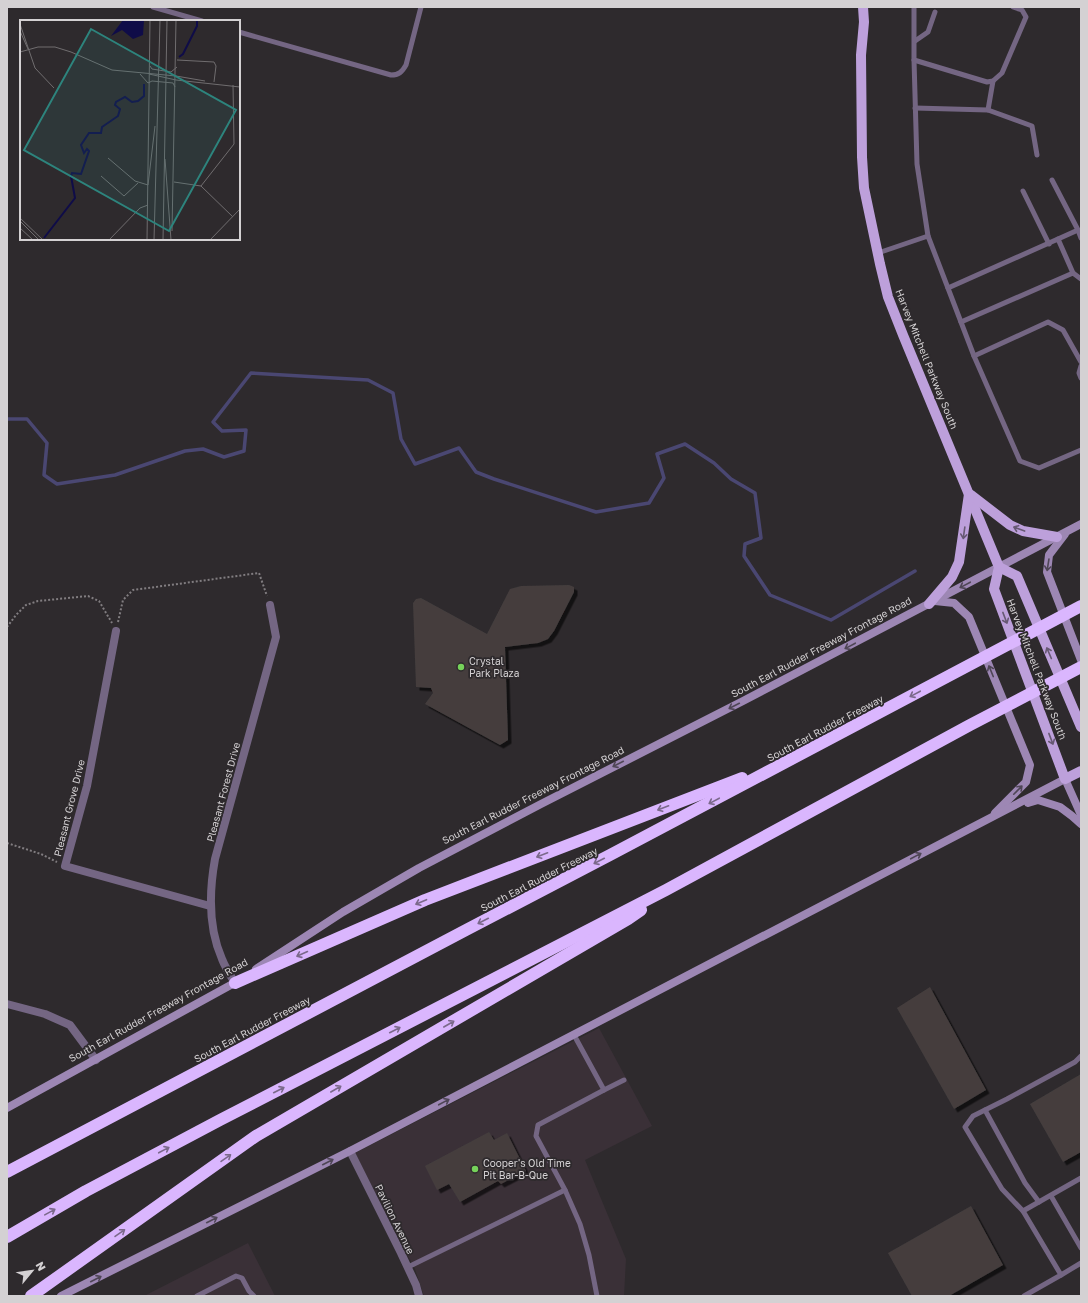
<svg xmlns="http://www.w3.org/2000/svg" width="1088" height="1303" viewBox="0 0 1088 1303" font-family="'Golos Text',sans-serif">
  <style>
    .built { fill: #3a3037 }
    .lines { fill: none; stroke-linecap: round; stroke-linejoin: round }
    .stream { stroke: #4a4772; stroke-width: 3.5 }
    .building { fill: #443e3e; filter: url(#shadow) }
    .path { stroke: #817d80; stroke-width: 2; stroke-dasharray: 2 2; stroke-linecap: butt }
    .lane { stroke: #746683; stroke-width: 5 }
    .street { stroke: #746683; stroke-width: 8 }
    .secondary { stroke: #9d87b4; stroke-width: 8 }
    .primary { stroke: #bda0db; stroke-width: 10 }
    .highway { stroke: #dab6fe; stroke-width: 12 }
    .oneway { stroke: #675973 }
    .oneway2 { stroke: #4f4656 }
    .oneway3 { stroke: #7b698b }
    .poi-dot { fill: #76d25a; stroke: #2e2a2d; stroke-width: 1.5 }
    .labels { text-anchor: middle; stroke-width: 3.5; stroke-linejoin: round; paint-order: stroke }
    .street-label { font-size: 10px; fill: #d4d1d3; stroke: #2e2a2d }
    .poi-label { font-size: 10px; fill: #d4d1d3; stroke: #2e2a2d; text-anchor: start }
    .inset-river { fill: none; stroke: #0f0c48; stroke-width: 2 }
    .inset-road { fill: none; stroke: #706d6f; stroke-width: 1 }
    .view { fill: #2d847d; fill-opacity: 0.15; stroke: #2d847d; stroke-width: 2 }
    .inset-edge { fill: none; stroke: #d4d1d3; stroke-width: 2 }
  </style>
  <defs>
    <filter id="shadow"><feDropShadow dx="3.5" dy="3.5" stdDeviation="0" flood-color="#0009"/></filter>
  </defs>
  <rect width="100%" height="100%" fill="#2e2a2d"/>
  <!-- built -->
  <g class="built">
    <polygon points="599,1028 652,1126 585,1160 626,1259 624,1296 424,1296 415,1269 355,1153"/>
    <polygon points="248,1243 275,1296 144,1296"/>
  </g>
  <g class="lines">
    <!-- stream -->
    <polyline class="stream" points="7,419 27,419 47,443 44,475 57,484 115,475 185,451 203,449 224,457 244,451 246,430 222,431 213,422 251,373 368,380 393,393 401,439 415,464 459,448 476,472 494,479 596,512 649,503 664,478 657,454 685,444 714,463 731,479 755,493 761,538 745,544 744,556 770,595 831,620 915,571"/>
  </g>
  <!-- building -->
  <g class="building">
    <polygon points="569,585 574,587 574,592 554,631 548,639 538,643 505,647 508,740 500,745 425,704 433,693 431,688 416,687 413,603 416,599 421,598 487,634 510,589 521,586"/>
    <polygon points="930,987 986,1090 954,1109 897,1008"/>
    <polygon points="1081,1074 1081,1152 1063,1162 1030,1104"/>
    <polygon points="489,1132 494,1140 507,1133 526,1171 501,1184 498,1181 460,1202 449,1184 437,1190 425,1166"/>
    <polygon points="971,1206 1003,1265 949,1296 912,1296 888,1253"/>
  </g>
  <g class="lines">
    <!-- path -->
    <g class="path">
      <polyline points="118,622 123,600 133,590 259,573 267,596"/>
      <polyline points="7,627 16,615 26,605 38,601 88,596 99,601 112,623"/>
      <polyline points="7,843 41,854 57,862"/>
    </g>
    <!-- lane -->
    <g class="lane">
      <polyline points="153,7 202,21"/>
      <polyline points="914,7 914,60 917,164 928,236"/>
      <path d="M239 32 391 75C399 75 402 72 406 65L421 7"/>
      <polyline points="915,41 928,32 935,12"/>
      <polyline points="914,60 987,82 993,81 1002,73 1026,17 1022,10 1013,7"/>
      <polyline points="915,108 988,110 993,81"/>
      <polyline points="988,110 1032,126 1037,155"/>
      <polyline points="1052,180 1078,230 1058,239"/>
      <polyline points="1023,191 1049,244"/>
      <polyline points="1078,230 1081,238"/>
      <polyline points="878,253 928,236 974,356"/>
      <polyline points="948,288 1058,239 1073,273"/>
      <polyline points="961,322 1073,273 1081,279"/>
      <polyline points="1081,362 1063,330 1048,322 974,356 1020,461 1039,468 1081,450"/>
      <polyline points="1081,366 1079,373 1081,378"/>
      <polyline points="574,1035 604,1090 538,1125 536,1136 565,1190 580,1224 589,1255 597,1296"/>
      <polyline points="604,1090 624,1080"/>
      <polyline points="985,1110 1025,1183 1039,1202"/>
      <polyline points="1051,1196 1081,1248"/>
      <polyline points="1023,1211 1002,1189 965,1127 973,1116 1007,1099 1075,1062 1081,1056"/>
      <polyline points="408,1267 565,1190"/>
      <polyline points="1061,1275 1081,1263"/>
      <polyline points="197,1296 236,1276 242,1278 249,1291 254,1296"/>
      <polyline points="1024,1296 1061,1275 1023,1211 1081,1178"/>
    </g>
    <!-- street -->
    <g class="street">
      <polyline points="116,631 87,786 65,866 210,906"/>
      <path d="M235 983C230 975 225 967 222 959 208 927 209 892 215 859L276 637 270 605"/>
      <polyline points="7,1004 45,1014 70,1025 96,1060"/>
      <polyline points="350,1151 401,1253 416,1285 419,1296"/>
    </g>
    <!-- secondary -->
    <g class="secondary">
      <polyline points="1065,534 1049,555 1047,572 1081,660"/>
      <polyline points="935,601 954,603 969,617 1030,765 1026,782 995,813"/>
      <polyline points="1028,803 1038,800 1060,807 1072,816 1081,824"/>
      <polyline points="256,969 343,912 419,868 541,804 743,701 1081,524"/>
      <polyline points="7,1108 238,981"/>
      <polyline points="61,1296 350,1151 1065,779 1081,815"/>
    </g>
    <!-- primary -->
    <g class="primary">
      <polyline points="863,7 864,22 861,55 862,157 864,188 880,264 888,297 903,335 999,567 994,589 1065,779 1081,771"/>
      <polyline points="971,495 1010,525 1023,531 1057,537"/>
      <polyline points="999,567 1017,576 1081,727"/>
      <polyline points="929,604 952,577 959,562 969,494"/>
    </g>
    <!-- highway -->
    <g class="highway">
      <polyline points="235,983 425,900 742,778"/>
      <polyline points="7,1172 466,930 610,855 1081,606"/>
      <polyline points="7,1237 86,1191 220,1120 666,890 970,725 1081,667"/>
      <polyline points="31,1296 256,1136 628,919 641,910"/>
    </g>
  </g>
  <!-- one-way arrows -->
  <defs><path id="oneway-shaft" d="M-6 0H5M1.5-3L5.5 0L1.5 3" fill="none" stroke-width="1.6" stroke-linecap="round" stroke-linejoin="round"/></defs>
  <g class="oneway">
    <use href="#oneway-shaft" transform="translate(1019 529) rotate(-160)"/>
    <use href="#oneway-shaft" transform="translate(964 533) rotate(98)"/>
    <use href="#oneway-shaft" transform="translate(1005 618) rotate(69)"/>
    <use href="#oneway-shaft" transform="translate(1049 653) rotate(-113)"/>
    <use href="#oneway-shaft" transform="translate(1051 739) rotate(69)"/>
  </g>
  <g class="oneway2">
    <use href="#oneway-shaft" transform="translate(1048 565) rotate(99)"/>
    <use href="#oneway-shaft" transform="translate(965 585) rotate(152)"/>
    <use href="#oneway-shaft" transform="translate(850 646) rotate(152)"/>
    <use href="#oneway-shaft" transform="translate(991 671) rotate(-112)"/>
    <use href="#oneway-shaft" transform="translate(734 706) rotate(153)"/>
    <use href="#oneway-shaft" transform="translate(618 764) rotate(153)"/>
    <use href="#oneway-shaft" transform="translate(1018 790) rotate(-45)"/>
    <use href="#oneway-shaft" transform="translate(916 856) rotate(-28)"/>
    <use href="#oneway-shaft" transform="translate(444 1102) rotate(-28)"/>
    <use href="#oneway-shaft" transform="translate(328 1162) rotate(-27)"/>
    <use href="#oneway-shaft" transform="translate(212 1220) rotate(-27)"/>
    <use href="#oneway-shaft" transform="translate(96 1279) rotate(-27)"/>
  </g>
  <g class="oneway3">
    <use href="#oneway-shaft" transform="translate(915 694) rotate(152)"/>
    <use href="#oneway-shaft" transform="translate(714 801) rotate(152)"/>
    <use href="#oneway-shaft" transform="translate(663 808) rotate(159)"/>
    <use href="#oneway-shaft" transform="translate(542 855) rotate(159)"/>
    <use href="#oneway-shaft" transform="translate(599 861) rotate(153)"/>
    <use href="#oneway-shaft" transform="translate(421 902) rotate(157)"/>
    <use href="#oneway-shaft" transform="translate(483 921) rotate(153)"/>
    <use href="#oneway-shaft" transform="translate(302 954) rotate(156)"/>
    <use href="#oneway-shaft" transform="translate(449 1024) rotate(-30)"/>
    <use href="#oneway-shaft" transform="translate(395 1030) rotate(-27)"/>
    <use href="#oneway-shaft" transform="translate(336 1089) rotate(-30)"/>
    <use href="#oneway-shaft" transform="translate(279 1090) rotate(-27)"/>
    <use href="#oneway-shaft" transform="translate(164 1150) rotate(-28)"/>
    <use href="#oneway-shaft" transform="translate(226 1158) rotate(-35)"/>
    <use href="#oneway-shaft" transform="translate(50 1212) rotate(-29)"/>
    <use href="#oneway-shaft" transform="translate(120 1233) rotate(-35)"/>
  </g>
  <!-- markers -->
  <g class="poi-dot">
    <circle cx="461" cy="667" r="4"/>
    <circle cx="475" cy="1169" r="4"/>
  </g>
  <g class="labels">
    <!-- street labels -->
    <g class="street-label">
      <text transform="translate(927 359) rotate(68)" y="4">Harvey Mitchell Parkway South</text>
      <text transform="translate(821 647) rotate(-28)" y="4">South Earl Rudder Freeway Frontage Road</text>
      <text transform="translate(1037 669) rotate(69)" y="4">Harvey Mitchell Parkway South</text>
      <text transform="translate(825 728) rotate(-28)" y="4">South Earl Rudder Freeway</text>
      <text transform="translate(223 792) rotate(-75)" y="4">Pleasant Forest Drive</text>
      <text transform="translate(533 795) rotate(-27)" y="4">South Earl Rudder Freeway Frontage Road</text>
      <text transform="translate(69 808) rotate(-76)" y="4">Pleasant Grove Drive</text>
      <text transform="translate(539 879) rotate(-27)" y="4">South Earl Rudder Freeway</text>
      <text transform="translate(158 1010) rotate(-29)" y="4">South Earl Rudder Freeway Frontage Road</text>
      <text transform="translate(252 1029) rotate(-28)" y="4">South Earl Rudder Freeway</text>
      <text transform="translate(395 1219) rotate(64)" y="4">Pavilion Avenue</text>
    </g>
    <!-- poi labels -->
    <g class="poi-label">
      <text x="469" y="665">Crystal<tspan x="469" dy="12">Park Plaza</tspan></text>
      <text x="483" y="1167">Cooper's Old Time<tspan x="483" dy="12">Pit Bar-B-Que</tspan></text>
    </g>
  </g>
  <!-- overview -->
  <g transform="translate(20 20)">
    <rect width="220" height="220" fill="#2e2a2d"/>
    <path d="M103 0H124L123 15 113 19 102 10 91 16Z" fill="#0f0c48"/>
    <path class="inset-river" d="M159 37 163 34 177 6V0M24 218 55 178 51 156 52 153 61 154 69 131 67 129 64 133 61 125 69 113H81L82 107 98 96 100 89 95 85 96 82 105 77 112 82 118 81 124 76V64"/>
    <path class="inset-road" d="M0 4 15 48 34 68M0 11 8 29M0 32 18 27H35L51 32 92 50 156 56M157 40 194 42 196 46 194 62M130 46 132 49 151 52 157 47M120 54 128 63M129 54 156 60M156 56 185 61M156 60 220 67M128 63 132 61 153 63 155 67M88 138 115 161 128 165M145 139 151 220M81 156 104 176 118 163M154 162 181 166 213 197M128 165 135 106M181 166 214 124 213 65M0 198 23 220M0 201 19 220M0 208 13 220M152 211 156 0M89 220 120 188 128 185M127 220 130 0M134 220 140 0M143 220 147 0M190 220 220 189"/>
    <path class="view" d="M71 9 216 90 149 211 4 130Z"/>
    <rect width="220" height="220" class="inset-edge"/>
  </g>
  <!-- border -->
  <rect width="1088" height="1303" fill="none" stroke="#d4d1d3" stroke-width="16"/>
  <!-- north arrow -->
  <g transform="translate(32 1271) rotate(61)" stroke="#2e2a2d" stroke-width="3" paint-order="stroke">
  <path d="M0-3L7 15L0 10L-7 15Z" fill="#d4d1d3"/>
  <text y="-6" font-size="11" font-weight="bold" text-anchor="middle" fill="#d4d1d3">N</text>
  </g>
</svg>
